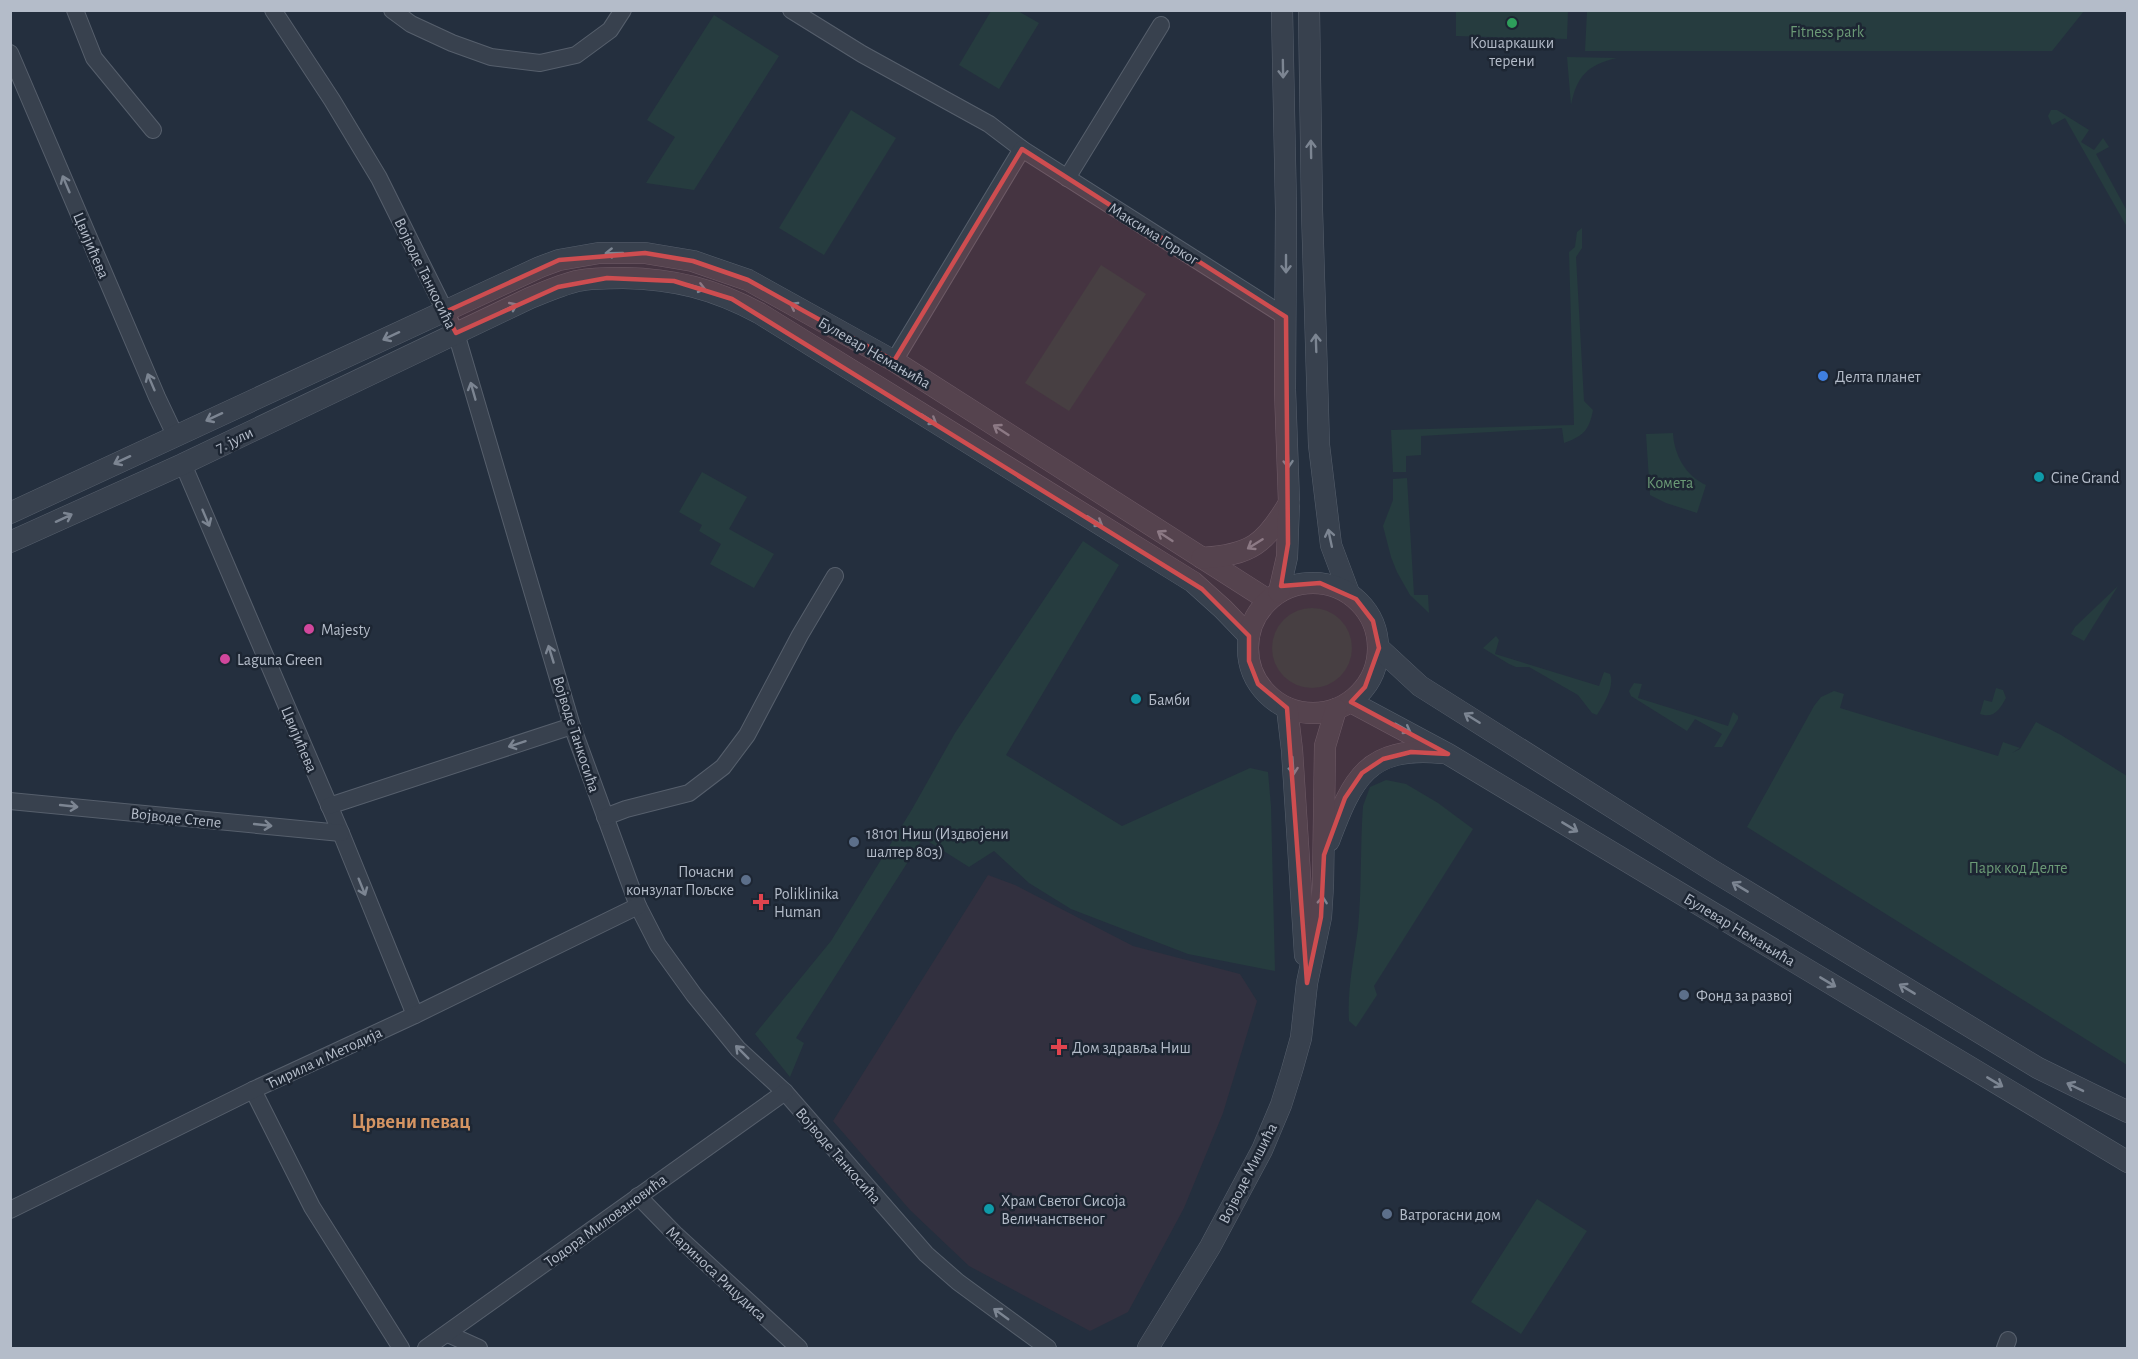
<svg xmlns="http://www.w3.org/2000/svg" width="2138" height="1359" viewBox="0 0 2138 1359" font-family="'Alegreya Sans',sans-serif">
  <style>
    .medical { fill: #32303f }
    .green { fill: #263c3f }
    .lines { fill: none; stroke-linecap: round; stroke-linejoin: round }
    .minor-casing { stroke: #565f6c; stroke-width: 18 }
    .tertiary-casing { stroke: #565f6c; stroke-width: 22 }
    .minor { stroke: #38414e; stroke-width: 16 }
    .tertiary { stroke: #38414e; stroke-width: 21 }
    .oneway { stroke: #7c8592 }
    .marked { fill: #ce4d50; fill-opacity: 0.2; stroke: #ce4d50; stroke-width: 4.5; stroke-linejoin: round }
    .leisure-dot { fill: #2e9e5b; stroke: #1d2633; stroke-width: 2 }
    .shop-dot { fill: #3f7fe0; stroke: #1d2633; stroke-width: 2 }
    .culture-dot { fill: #0f9aa8; stroke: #1d2633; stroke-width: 2 }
    .hotel-dot { fill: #d1479c; stroke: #1d2633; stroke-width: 2 }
    .service-dot { fill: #5c6f8a; stroke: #1d2633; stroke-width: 2 }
    .health-dot { fill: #e0444e; stroke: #1d2633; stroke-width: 2 }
    .labels { text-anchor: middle; stroke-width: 5; stroke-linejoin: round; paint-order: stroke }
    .park-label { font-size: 16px; fill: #6b9a76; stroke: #1d2633 }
    .poi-label { font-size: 16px; fill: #b4bcc9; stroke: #1d2633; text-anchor: start }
    .street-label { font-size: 16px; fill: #b4bcc9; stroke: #1d2633 }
    .quarter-label { font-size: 20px; font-weight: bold; fill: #d59563; stroke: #1d2633 }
  </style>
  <rect width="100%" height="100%" fill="#242f3e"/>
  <!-- medical -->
  <polygon class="medical" points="988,875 1015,885 1133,946 1240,974 1257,1001 1223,1113 1184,1208 1128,1312 1090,1331 969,1266 910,1210 833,1121"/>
  <!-- green -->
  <g class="green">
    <polygon points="991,11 1018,11 1039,23 999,89 959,65"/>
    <polygon points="1456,11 1568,11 1567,39 1456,36"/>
    <polygon points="1587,11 1587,10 2084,11 2052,51 1585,51"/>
    <polygon points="714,15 779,56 694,190 646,183 675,137 647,120"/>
    <path d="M1567 57 1617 58C1588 65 1577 75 1571 105Z"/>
    <polygon points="851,110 896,138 824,255 779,228"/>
    <polygon points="2051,110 2057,110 2089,130 2081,142 2094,150 2103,138 2109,147 2096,154 2127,211 2127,227 2065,118 2052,125 2048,116"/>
    <path d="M1582 228V248L1576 257 1584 401 1593 410C1589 431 1583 436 1564 443L1562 428 1421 436V455L1406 456V472H1393L1391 430 1574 425 1569 252 1575 247 1577 232Z"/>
    <polygon points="1101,265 1146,294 1069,411 1025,383"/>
    <path d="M1673 433C1674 455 1686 476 1706 485L1697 513 1666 503 1650 495 1646 434Z"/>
    <polygon points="702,472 747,497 729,529 774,554 754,588 710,564 721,544 699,531 702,525 679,512"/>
    <polygon points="1407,478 1414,595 1428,595 1429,613 1410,595 1397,572 1391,557 1383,526 1393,500 1393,479"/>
    <polygon points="1083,541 1119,565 1006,755 1122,826 1250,768 1268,772 1271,806 1275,971 1188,954 1071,909 1029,883 994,851 969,867 923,838 796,1038 804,1043 790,1077 755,1034 831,941 911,811 955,733"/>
    <polygon points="2118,586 2084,641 2071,634 2075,627"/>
    <circle cx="1312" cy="648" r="40"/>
    <path d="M1496 636 1499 640 1495 654 1599 686 1604 672 1610 674C1615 686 1604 704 1597 715L1592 713 1578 695 1529 667H1516L1509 664 1483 648Z"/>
    <polygon points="1634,683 1642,684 1638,698 1728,726 1733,712 1738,716 1738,719 1722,747 1714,747 1722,734 1695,719 1687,731 1631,696 1629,691"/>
    <path d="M1996 688 2003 690 2006 698C2000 709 1994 719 1980 714L1984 700 1992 702Z"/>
    <polygon points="1834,691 1844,694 1840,708 1998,756 2003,742 2020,748 2012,753 2020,749 2036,722 2061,735 2127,776 2127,1065 1747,827 1814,706 1821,697"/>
    <path d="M1386 780 1406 784 1438 803 1473 829 1374 986 1377 995 1356 1027 1349 1021C1347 989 1354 959 1358 928 1362 888 1360 846 1363 806L1370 787Z"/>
    <polygon points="1537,1199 1587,1231 1521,1334 1471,1302"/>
  </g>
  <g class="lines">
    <defs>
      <g id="minor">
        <polyline points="75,10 94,58 153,130"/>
        <polyline points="273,10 332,100 379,178 456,333 572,726 638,906 658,945 694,995 738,1049 785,1092 926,1254 958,1282 1048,1348"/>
        <polyline points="392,10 411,24 452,43 491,57 540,63 576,55 610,30 623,10"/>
        <polyline points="791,10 862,54 989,124 1022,149 1286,317"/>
        <polyline points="10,53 157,397 175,435"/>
        <polyline points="1067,178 1161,25"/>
        <polyline points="894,361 1022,149"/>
        <polyline points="183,464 341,833 415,1015"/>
        <polyline points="10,801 341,833"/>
        <polyline points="329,806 572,726"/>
        <polyline points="605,817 626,809 689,793 723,767 747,735 800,635 835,576"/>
        <polyline points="253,1090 312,1207 401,1348"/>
        <polyline points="638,1196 676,1235 799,1348"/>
        <polyline points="10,1210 253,1090 415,1015 638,906"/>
        <polyline points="448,1334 479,1348"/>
        <polyline points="426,1348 785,1092"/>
        <polyline points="2005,1348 2008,1340"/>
      </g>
      <g id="tertiary">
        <polyline points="1309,10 1312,210 1319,445 1331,545 1349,593"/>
        <polyline points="10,513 540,267 559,260 599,253 645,253 693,261 748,280 894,361 1268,600"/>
        <path d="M10 542 183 464 530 298C545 292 561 285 577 281 592 278 608 278 623 278 675 279 714 289 759 313L1193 582 1223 609 1249 636"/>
        <path d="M1202 558C1251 555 1265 544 1289 503"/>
        <circle cx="1313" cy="648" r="65"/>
        <polyline points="1279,592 1287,557 1289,502 1285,390 1286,210 1282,10"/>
        <polyline points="1379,648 1420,686 1710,869 2038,1068 2128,1112"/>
        <polyline points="1351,702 1448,754 2128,1162"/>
        <polyline points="1287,708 1292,750 1305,955"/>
        <path d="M1329 841C1353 778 1367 746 1442 753"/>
        <polyline points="1148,1348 1210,1247 1262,1150 1281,1105 1292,1070 1301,1038 1307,983 1321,917 1323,885 1325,746 1336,709"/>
      </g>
    </defs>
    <!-- minor casing -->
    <use href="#minor" class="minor-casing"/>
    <!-- tertiary casing -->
    <use href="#tertiary" class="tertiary-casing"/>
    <!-- minor -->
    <use href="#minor" class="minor"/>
    <!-- tertiary -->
    <use href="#tertiary" class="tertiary"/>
  </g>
  <!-- one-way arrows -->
  <defs><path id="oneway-shaft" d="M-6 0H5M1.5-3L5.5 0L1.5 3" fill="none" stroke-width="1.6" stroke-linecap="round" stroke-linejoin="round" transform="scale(1.5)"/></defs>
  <g class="oneway">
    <use href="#oneway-shaft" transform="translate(1283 69) rotate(89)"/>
    <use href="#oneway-shaft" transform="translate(1311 149) rotate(-91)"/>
    <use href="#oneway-shaft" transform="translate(66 184) rotate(-113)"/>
    <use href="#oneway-shaft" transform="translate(614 253) rotate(179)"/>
    <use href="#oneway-shaft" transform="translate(1286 264) rotate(90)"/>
    <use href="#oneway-shaft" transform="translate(697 287) rotate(15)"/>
    <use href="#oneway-shaft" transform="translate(509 308) rotate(-25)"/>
    <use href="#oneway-shaft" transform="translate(798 308) rotate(-151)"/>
    <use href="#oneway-shaft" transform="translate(391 336) rotate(155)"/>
    <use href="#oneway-shaft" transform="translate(1316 343) rotate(-92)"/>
    <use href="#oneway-shaft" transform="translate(151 382) rotate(-113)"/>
    <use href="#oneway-shaft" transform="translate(473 391) rotate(-106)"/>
    <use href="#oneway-shaft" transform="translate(214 417) rotate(155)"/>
    <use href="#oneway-shaft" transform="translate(929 419) rotate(32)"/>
    <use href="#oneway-shaft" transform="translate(1001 430) rotate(-147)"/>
    <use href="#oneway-shaft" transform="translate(1288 459) rotate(88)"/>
    <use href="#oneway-shaft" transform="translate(122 460) rotate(155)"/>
    <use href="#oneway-shaft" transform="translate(64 518) rotate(-25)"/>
    <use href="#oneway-shaft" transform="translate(206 518) rotate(67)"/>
    <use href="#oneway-shaft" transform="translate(1095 521) rotate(32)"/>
    <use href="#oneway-shaft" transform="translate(1165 536) rotate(-147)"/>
    <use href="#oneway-shaft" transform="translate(1330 538) rotate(-102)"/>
    <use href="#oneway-shaft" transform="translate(1255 544) rotate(148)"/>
    <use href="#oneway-shaft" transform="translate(551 654) rotate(-107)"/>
    <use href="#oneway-shaft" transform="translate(1472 718) rotate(-148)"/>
    <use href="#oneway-shaft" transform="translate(1403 728) rotate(29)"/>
    <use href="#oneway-shaft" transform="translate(517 744) rotate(162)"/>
    <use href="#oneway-shaft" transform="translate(1293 766) rotate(86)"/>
    <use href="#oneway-shaft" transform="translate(69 806) rotate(6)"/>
    <use href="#oneway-shaft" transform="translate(263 825) rotate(6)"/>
    <use href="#oneway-shaft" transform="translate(1570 827) rotate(31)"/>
    <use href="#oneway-shaft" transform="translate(362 887) rotate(68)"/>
    <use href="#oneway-shaft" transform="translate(1740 887) rotate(-149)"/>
    <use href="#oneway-shaft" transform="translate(1322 905) rotate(-85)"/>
    <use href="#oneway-shaft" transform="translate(1828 982) rotate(31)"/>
    <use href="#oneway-shaft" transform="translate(1907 989) rotate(-149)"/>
    <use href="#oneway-shaft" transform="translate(742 1052) rotate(-135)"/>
    <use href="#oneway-shaft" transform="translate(1995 1082) rotate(31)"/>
    <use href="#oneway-shaft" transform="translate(2075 1087) rotate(-154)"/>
    <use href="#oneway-shaft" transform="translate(1001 1314) rotate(-144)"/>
  </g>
  <!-- marked area -->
  <path class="marked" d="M1022 149 1286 317 1288 544 1281 586 1320 583 1356 599 1373 621 1379 648 1365 687 1351 702 1448 754 1411 752 1383 759 1362 773 1345 798 1324 855 1321 917 1307 983 1287 708 1258 684 1249 661V636L1202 589 732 299 674 281 607 278 558 287 456 333 445 312 559 260 645 253 693 261 748 280 894 361Z"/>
  <!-- markers -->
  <circle class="leisure-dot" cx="1512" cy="23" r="6"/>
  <circle class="shop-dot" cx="1823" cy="376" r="6"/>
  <g class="culture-dot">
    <circle cx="2039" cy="477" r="6"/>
    <circle cx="1136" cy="699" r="6"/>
    <circle cx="989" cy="1209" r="6"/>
  </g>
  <g class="hotel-dot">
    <circle cx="309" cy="629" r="6"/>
    <circle cx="225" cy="659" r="6"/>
  </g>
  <g class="service-dot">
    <circle cx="854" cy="842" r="6"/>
    <circle cx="746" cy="880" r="6"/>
    <circle cx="1684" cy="995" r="6"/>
    <circle cx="1387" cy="1214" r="6"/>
  </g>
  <g class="health-dot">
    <path d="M758 893h6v6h6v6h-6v6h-6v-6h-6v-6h6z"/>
    <path d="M1056 1038h6v6h6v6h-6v6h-6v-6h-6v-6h6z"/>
  </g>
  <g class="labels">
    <!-- park labels -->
    <g class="park-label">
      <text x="1827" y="37">Fitness park</text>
      <text x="1670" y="488">Комета</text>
      <text x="2018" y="873">Парк код Делте</text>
    </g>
    <!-- poi labels -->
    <g class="poi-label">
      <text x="1512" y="48" text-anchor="middle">Кошаркашки<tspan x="1512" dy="18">терени</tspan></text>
      <text x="1835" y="382">Делта планет</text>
      <text x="2051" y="483">Cine Grand</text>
      <text x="321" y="635">Majesty</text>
      <text x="237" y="665">Laguna Green</text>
      <text x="1148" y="705">Бамби</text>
      <text x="866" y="839">18101 Ниш (Издвојени<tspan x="866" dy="18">шалтер 803)</tspan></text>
      <text x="734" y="877" text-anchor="end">Почасни<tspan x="734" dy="18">конзулат Пољске</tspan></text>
      <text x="774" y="899">Poliklinika<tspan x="774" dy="18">Human</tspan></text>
      <text x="1696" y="1001">Фонд за развој</text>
      <text x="1072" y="1053">Дом здравља Ниш</text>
      <text x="1001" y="1206">Храм Светог Сисоја<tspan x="1001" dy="18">Величанственог</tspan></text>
      <text x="1399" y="1220">Ватрогасни дом</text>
    </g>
    <!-- street labels -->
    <g class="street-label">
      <text transform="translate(1154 233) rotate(32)" y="6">Максима Горког</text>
      <text transform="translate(92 245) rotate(67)" y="6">Цвијићева</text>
      <text transform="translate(426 273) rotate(64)" y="6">Војводе Танкосића</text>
      <text transform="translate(875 352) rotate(30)" y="6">Булевар Немањића</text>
      <text transform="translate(234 439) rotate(-26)" y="6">7. јули</text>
      <text transform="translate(577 734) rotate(72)" y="6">Војводе Танкосића</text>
      <text transform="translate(300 739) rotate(67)" y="6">Цвијићева</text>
      <text transform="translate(176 817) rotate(6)" y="6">Војводе Степе</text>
      <text transform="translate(1740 929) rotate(31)" y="6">Булевар Немањића</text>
      <text transform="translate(324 1057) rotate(-25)" y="6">Ћирила и Методија</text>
      <text transform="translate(839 1155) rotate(49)" y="6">Војводе Танкосића</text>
      <text transform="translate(1247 1173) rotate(-63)" y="6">Војводе Мишића</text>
      <text transform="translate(605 1220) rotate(-36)" y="6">Тодора Миловановића</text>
      <text transform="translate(717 1273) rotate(43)" y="6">Мариноса Рицудиса</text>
    </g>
    <!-- quarter labels -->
    <g class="quarter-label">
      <text x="411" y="1128">Црвени певац</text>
    </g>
  </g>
  <!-- border -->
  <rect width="2138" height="1359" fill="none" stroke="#b4bcc9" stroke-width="24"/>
</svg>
